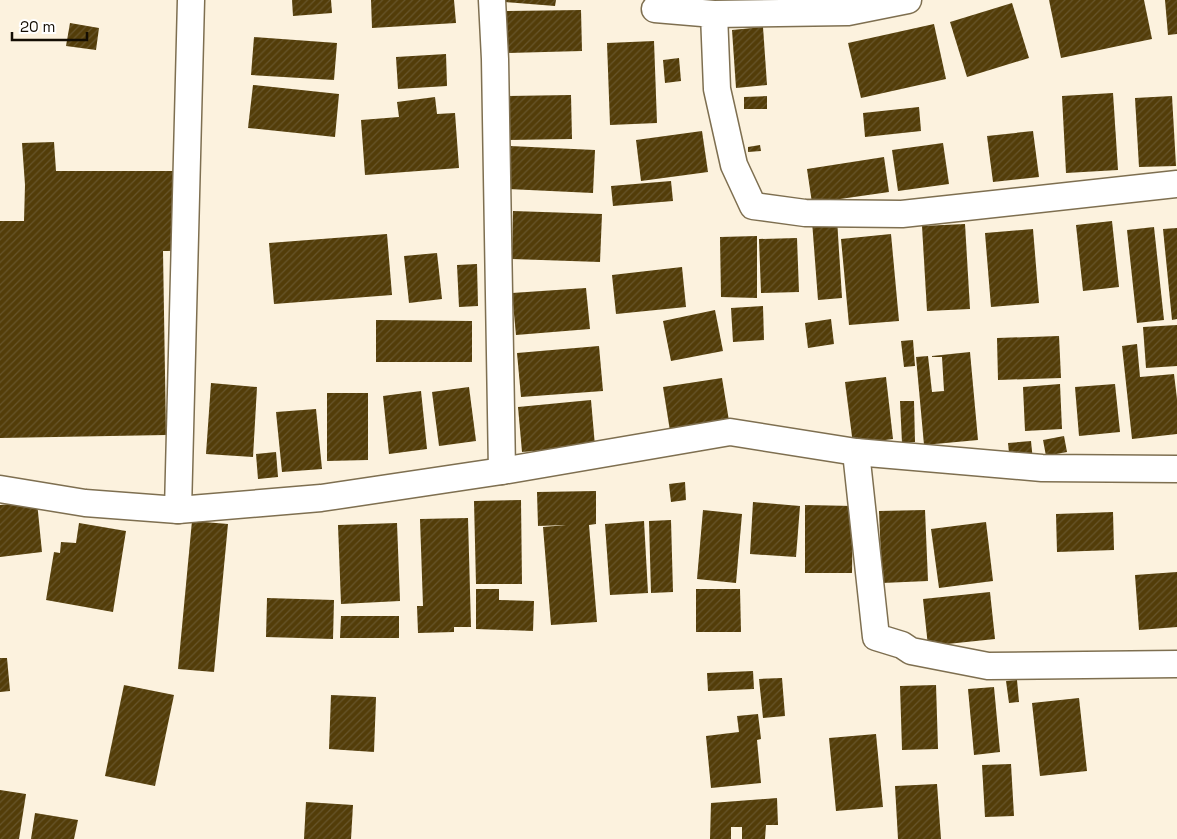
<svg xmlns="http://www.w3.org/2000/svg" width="1177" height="839" viewBox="0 0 1177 839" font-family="'Space Grotesk',sans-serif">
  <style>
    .building { fill: url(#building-hatch) }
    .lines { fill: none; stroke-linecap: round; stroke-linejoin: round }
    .minor-casing { stroke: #7e6f50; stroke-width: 29 }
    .minor { stroke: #fff; stroke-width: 26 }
  </style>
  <defs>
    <pattern id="building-hatch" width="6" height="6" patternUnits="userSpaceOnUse" patternTransform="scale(1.25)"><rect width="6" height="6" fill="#533d09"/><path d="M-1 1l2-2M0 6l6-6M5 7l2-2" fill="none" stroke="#67552b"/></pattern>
  </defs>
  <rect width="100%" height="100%" fill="#fcf2de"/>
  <!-- building -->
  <g class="building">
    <polygon points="292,0 331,0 332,13 293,16"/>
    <polygon points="371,0 454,0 456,23 372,28"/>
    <polygon points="505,0 556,0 555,6 505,2"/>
    <polygon points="1049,0 1144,0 1152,39 1061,58"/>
    <polygon points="1165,0 1177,0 1177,34 1168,35"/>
    <polygon points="1012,3 1029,58 967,77 950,22"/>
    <polygon points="581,10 582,51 507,53 506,11"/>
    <polygon points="70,23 99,28 96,50 66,46"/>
    <polygon points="934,24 946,79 861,98 848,43"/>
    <polygon points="763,27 767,85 736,88 732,30"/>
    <polygon points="254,37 337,43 334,80 251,75"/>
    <polygon points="654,41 657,123 610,125 607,43"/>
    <polygon points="446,54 447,86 398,89 396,57"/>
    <polygon points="679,58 681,81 665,83 663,60"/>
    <polygon points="253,85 339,94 335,137 248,128"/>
    <polygon points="1113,93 1118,170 1066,173 1062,96"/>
    <polygon points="571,95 572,139 508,140 507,96"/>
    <polygon points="767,96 767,109 744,109 744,97"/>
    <polygon points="1172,96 1176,166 1139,167 1135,98"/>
    <polygon points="435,97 437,114 455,113 459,168 365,175 361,120 399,117 397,102"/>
    <polygon points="919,107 921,131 865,137 863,113"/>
    <polygon points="702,131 708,172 641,181 636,140"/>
    <polygon points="1033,131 1039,177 993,182 987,136"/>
    <polygon points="54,142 56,171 173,171 172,251 163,251 166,435 0,438 0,221 24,221 25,185 22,143"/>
    <polygon points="943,143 949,184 898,191 892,150"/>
    <polygon points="760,145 761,151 748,152 748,147"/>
    <polygon points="510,146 595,150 593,193 508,189"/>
    <polygon points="884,157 889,192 812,203 807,169"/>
    <polygon points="671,181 673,201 613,206 611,186"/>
    <polygon points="513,211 602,214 600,262 512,259"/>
    <polygon points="837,219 842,298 818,300 812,221"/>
    <polygon points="1112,221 1119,287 1083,291 1076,225"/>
    <polygon points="965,224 970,309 927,311 922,226"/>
    <polygon points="1154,227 1164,320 1137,323 1127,230"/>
    <polygon points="1177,228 1177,319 1172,320 1163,229"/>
    <polygon points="1033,229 1039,303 991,307 985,233"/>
    <polygon points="387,234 392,295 274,304 269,243"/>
    <polygon points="891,234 899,321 849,325 841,239"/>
    <polygon points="757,236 757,298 721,297 720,237"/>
    <polygon points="797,238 799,292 761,293 759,239"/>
    <polygon points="437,253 442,299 409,303 404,256"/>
    <polygon points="477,264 478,306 459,307 457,265"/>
    <polygon points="682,267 686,307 616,314 612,275"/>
    <polygon points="586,288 590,329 516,335 512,293"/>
    <polygon points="763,306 764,340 733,342 731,308"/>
    <polygon points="715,310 723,351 671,361 663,321"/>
    <polygon points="831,319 834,344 808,348 805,323"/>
    <polygon points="376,320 472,321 472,362 376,362"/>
    <polygon points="1177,325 1177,366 1146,368 1143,327"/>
    <polygon points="1059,336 1061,378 998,380 997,338"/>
    <polygon points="913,340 915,366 904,367 901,341"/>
    <polygon points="1137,344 1140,377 1174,374 1177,399 1177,434 1132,439 1122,346"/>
    <polygon points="599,346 603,391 521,397 517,353"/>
    <polygon points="970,352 978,440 924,445 916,357 928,356 932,392 944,391 942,357 932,357 932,356"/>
    <polygon points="886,377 893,439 853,444 845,382"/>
    <polygon points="722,378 729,421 670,431 663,387"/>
    <polygon points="211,383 257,387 253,457 206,454"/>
    <polygon points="1060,384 1062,429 1025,431 1023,387"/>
    <polygon points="1115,384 1120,432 1079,436 1075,387"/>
    <polygon points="469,387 476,441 439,446 432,392"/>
    <polygon points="421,391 427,449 389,454 383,396"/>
    <polygon points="327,393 368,393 368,460 327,461"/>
    <polygon points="591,400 595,446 522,452 518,407"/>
    <polygon points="900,401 914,401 915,442 902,443"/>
    <polygon points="316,409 322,469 282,472 276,412"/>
    <polygon points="1064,436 1067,452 1046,456 1043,440"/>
    <polygon points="1031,441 1033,461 1010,463 1008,443"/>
    <polygon points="276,452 278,477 258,479 256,454"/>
    <polygon points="685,482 686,500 671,502 669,484"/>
    <polygon points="596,491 596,524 589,525 597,622 551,625 543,527 566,525 538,526 537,492"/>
    <polygon points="521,500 522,584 476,584 474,501"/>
    <polygon points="37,502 42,552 0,557 0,505"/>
    <polygon points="753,502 800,506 796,557 750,554"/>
    <polygon points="805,505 853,506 852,573 805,573"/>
    <polygon points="703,510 742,514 736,583 697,579"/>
    <polygon points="925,510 928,581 882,583 879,511"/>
    <polygon points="1113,512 1114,550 1057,552 1056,514"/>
    <polygon points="468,518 471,627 454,627 454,632 418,633 417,606 423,606 420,519"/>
    <polygon points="671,520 673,592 651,593 649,521"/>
    <polygon points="192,521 228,524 214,672 178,669"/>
    <polygon points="644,521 648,593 610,595 605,524"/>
    <polygon points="986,522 993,581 939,588 931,529"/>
    <polygon points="79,523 126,531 113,612 46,600 54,552 60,553 61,542 76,543"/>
    <polygon points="397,523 400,601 341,604 338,525"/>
    <polygon points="1177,572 1177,627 1139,630 1135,575"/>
    <polygon points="476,589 499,589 499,600 534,601 533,631 476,629"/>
    <polygon points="696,589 740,589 741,632 696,632"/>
    <polygon points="990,592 995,639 928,646 923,599"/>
    <polygon points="267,598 334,600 333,639 266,637"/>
    <polygon points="341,616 399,616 399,638 340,638"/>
    <polygon points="0,658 7,658 10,691 0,692"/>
    <polygon points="753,671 754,689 708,691 707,673"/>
    <polygon points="782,678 785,716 763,718 759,679"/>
    <polygon points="1017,680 1019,702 1009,703 1006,681"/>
    <polygon points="124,685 174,695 155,786 105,776"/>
    <polygon points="936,685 938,749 902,750 900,686"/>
    <polygon points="994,687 1000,752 974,755 968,689"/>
    <polygon points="331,695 376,697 374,752 329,749"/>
    <polygon points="1079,698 1087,771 1040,776 1032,703"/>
    <polygon points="758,714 761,739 757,740 761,783 711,788 706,736 739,732 737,716"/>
    <polygon points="876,734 883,807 836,811 829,738"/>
    <polygon points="1011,764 1014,816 985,817 982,765"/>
    <polygon points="937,784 941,839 898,839 895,786"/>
    <polygon points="0,790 26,794 19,839 0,839"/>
    <polygon points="777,798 778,825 766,825 765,839 742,839 742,827 731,827 731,839 710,839 711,803"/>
    <polygon points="306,802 353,805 351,839 304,839"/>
    <polygon points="35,813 78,820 74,839 31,839"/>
  </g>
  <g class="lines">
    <defs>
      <g id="minor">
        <polyline points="492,0 495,59 502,471"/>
        <polyline points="655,9 714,14 717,89 734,165 753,206 805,213 902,214 1177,184"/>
        <polyline points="714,14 848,12 908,0"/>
        <polyline points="856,452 876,637 902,645 911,651 988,666 1177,664"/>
        <polyline points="0,489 85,503 178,510 321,498 502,471 730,432 856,452 1042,468 1177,469"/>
        <polyline points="178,510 191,0"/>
      </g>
    </defs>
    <!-- minor casing -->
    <use href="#minor" class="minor-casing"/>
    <!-- minor -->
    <use href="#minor" class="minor"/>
  </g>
  <!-- scale -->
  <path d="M12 32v8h75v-8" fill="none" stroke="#130d03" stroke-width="2.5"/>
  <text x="20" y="32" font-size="15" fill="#130d03" stroke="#ffffff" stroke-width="4" paint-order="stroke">20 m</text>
</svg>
